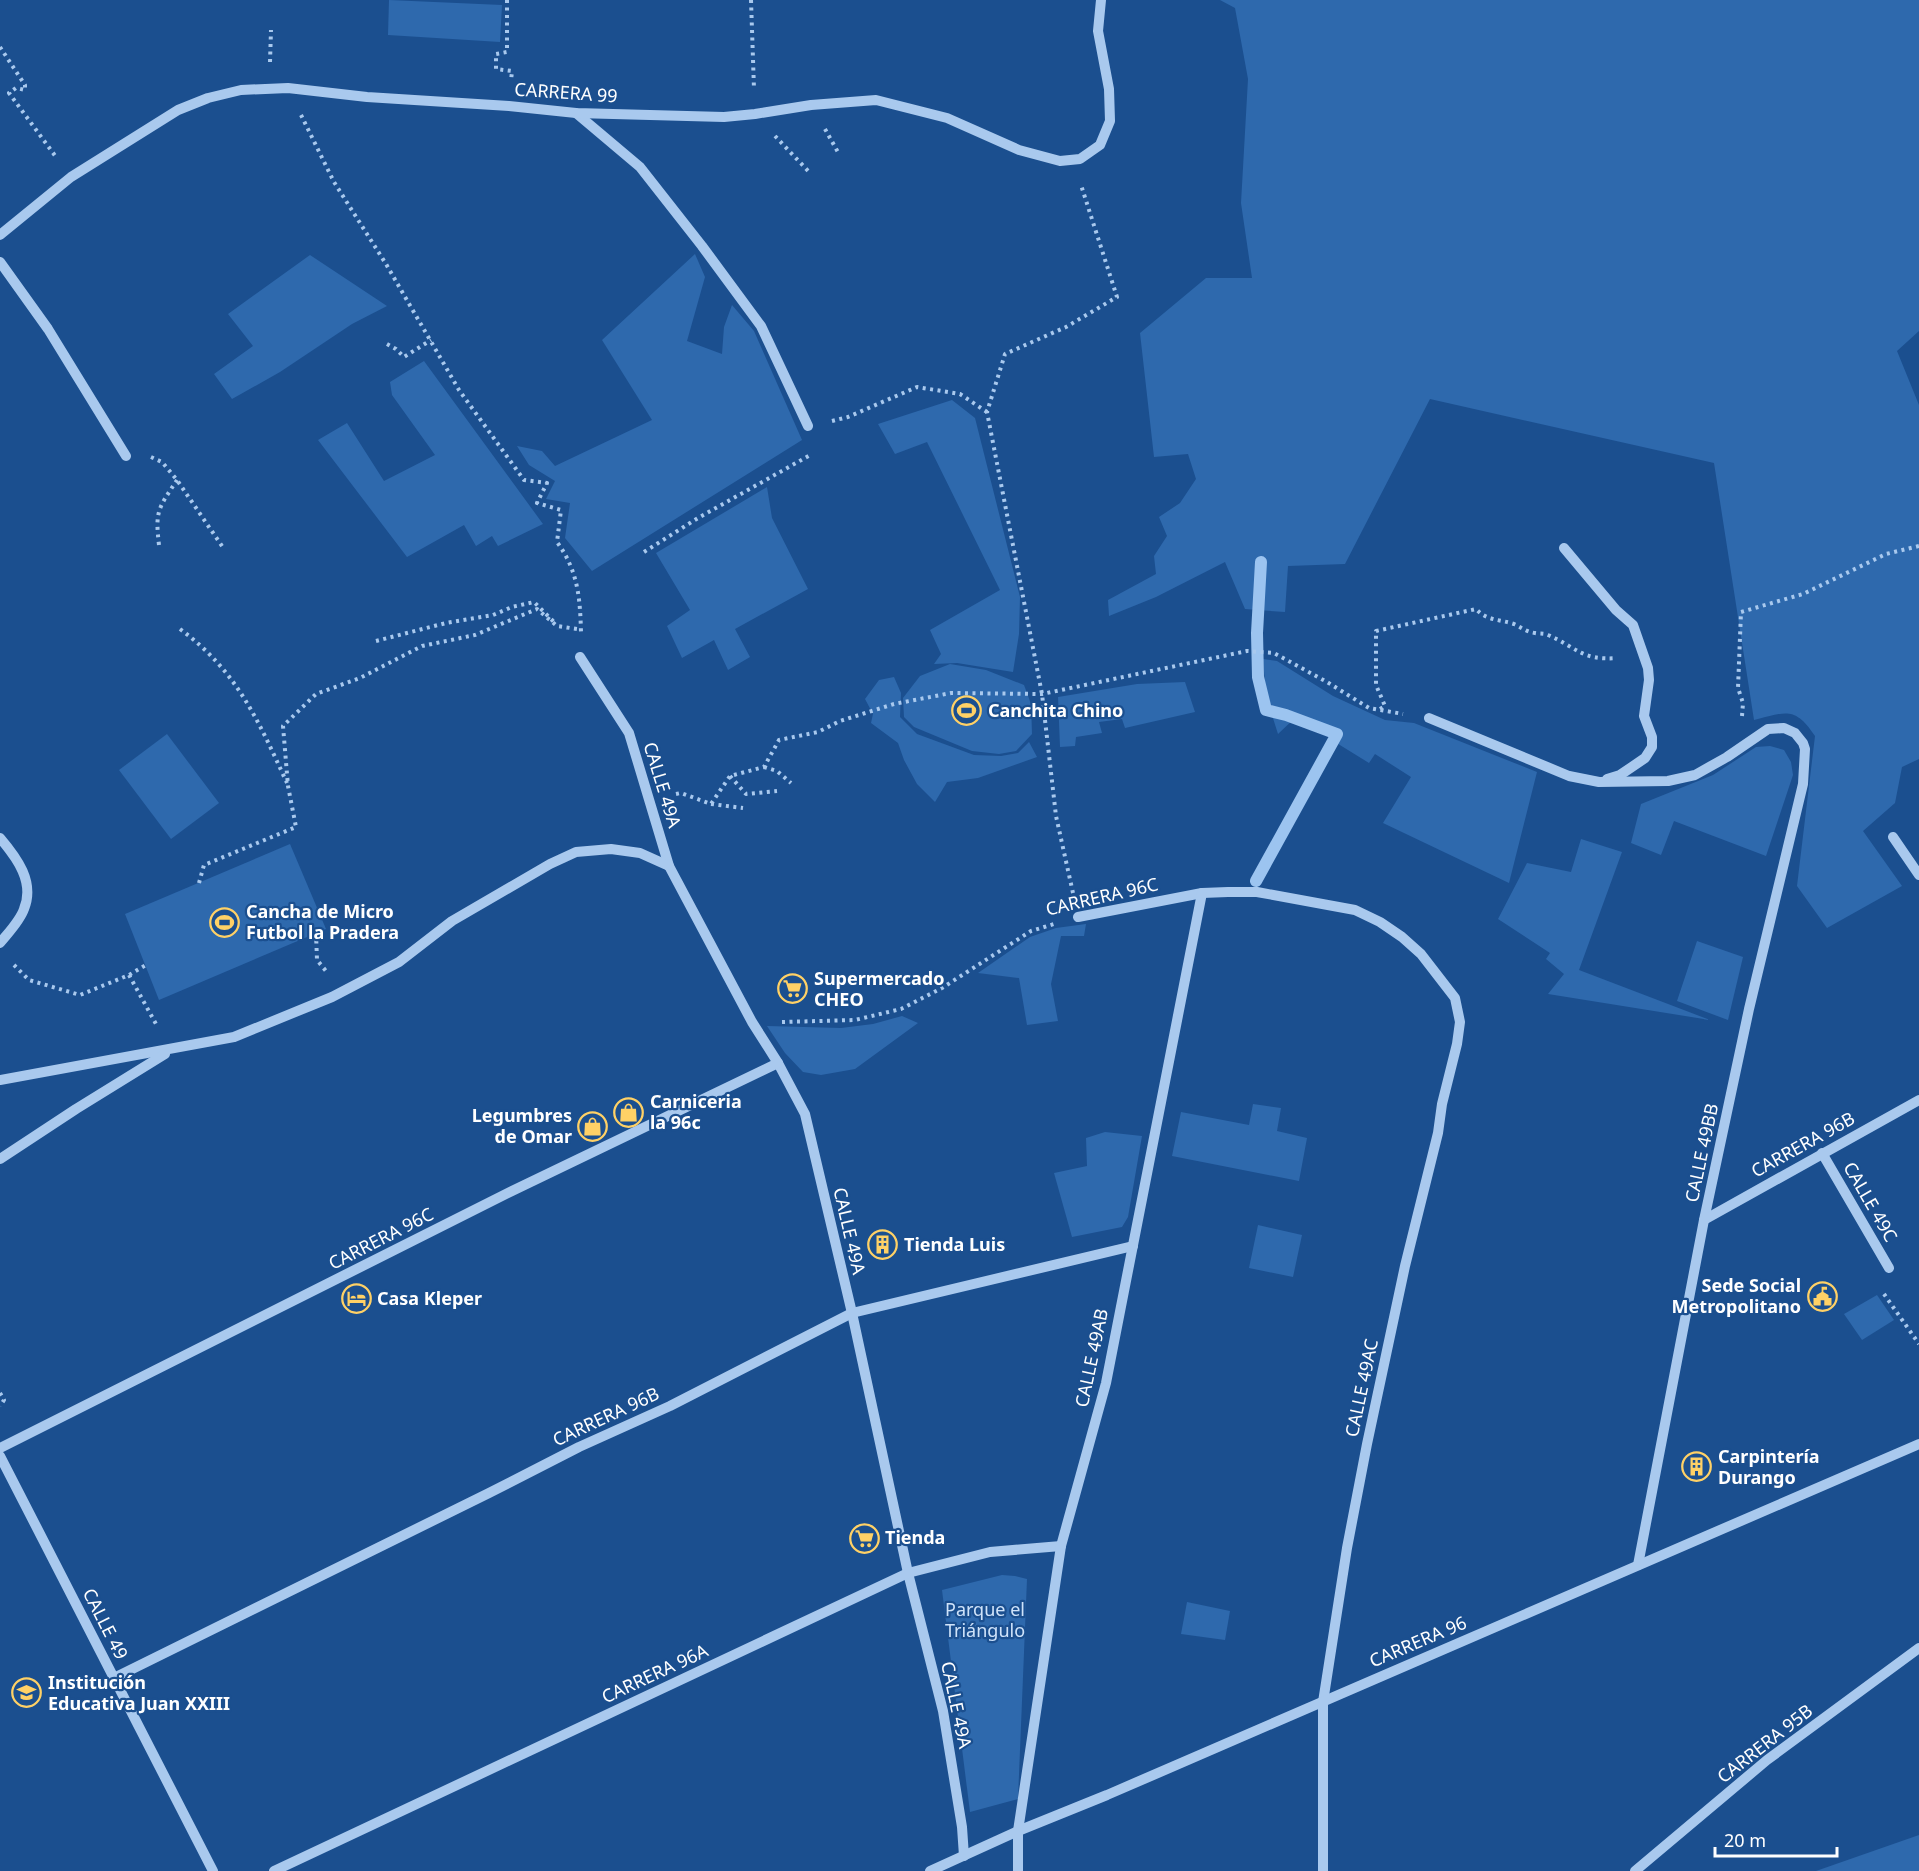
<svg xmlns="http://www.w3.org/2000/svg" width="1919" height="1871" viewBox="0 0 1919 1871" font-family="'Noto Sans',sans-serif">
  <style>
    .green { fill: #2e69ad }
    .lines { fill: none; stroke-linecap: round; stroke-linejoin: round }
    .stream { stroke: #9cc4f0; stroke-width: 12 }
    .path { stroke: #a9c9ee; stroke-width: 4; stroke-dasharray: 3 4.5; stroke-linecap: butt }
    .minor { stroke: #a9c9ee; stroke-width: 10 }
    .labels { text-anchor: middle; stroke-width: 4.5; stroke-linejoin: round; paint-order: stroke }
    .street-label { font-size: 18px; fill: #fff; stroke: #1b4f8f }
    .poi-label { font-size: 18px; font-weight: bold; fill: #fff; stroke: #1b4f8f; text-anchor: start }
    .park-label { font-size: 18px; fill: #cfe3fa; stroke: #1b4f8f }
  </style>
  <rect width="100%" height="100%" fill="#1b4f8f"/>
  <!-- green -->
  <g class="green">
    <polygon points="389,0 502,5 500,42 388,35"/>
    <path d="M1220 0H1919V331L1897 351 1919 405V759L1902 767 1895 803 1863 831 1902 886 1827 928 1797 886 1815 736C1795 706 1786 712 1754 720L1714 463 1430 399 1345 564 1288 566 1285 612 1245 609 1225 562 1156 597 1109 616 1108 600 1156 574 1154 556 1167 536 1159 517 1180 503 1196 479 1188 454 1154 457 1140 333 1206 278H1252L1241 203 1248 79 1235 8Z"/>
    <polygon points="695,254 705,277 687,341 722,354 724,327 732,305 754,331 802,440 592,571 565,538 570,503 546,499 555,481 529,465 517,446 542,451 555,466 652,420 602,340"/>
    <polygon points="310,255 387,306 352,324 280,372 232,399 214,374 253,346 228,314"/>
    <polygon points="424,361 543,524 498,546 492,536 476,546 464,525 407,557 318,440 347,423 384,481 435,455 392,395 390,382"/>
    <polygon points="952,400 975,418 1020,597 1019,634 1013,672 957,663 934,664 941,654 930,630 1000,590 927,442 895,454 878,424"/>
    <polygon points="767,487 772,518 808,589 735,629 750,657 728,670 714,640 682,658 667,626 690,610 656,553"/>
    <polygon points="1263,659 1277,661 1333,696 1385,720 1414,723 1537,772 1509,883 1383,823 1411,777 1375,754 1369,763 1335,742 1330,727 1297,716 1278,734 1266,696"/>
    <polygon points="950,664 986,670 1024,685 1031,704 1032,734 1016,751 999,754 972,751 914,727 904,717 903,698 920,676"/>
    <polygon points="894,677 901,693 900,717 917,734 974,755 1001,756 1018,753 1029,742 1037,757 978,778 947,782 935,802 917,784 904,760 898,743 871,723 873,714 865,699 879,680"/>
    <polygon points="1185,682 1195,712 1125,728 1122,719 1099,722 1102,733 1076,737 1075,746 1060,747 1058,697 1137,684"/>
    <polygon points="167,734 219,803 171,839 119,770"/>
    <polygon points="1770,746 1784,750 1791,762 1793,775 1766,856 1674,821 1661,855 1631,843 1641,804 1713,775 1756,747"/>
    <polygon points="1581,839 1622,852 1579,970 1710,1020 1548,994 1564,974 1546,959 1550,953 1498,919 1527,863 1571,872"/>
    <polygon points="290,844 326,929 159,1000 125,914"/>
    <polygon points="1086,924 1084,936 1061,936 1051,984 1058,1021 1027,1025 1019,978 978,973 1030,937 1056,928"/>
    <polygon points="1697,941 1743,957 1728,1020 1677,1001"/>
    <polygon points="902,1016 918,1023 855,1069 821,1075 803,1072 785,1053 767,1026 841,1028 873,1024"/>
    <polygon points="1253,1104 1281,1108 1277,1131 1307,1138 1299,1181 1172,1156 1181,1112 1249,1125"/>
    <polygon points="1105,1132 1142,1136 1128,1217 1122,1227 1072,1237 1054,1173 1087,1166 1086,1138"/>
    <polygon points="1258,1225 1302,1235 1293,1277 1249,1268"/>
    <polygon points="1877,1295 1894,1320 1862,1340 1844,1314"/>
    <polygon points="1002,1575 1015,1576 1027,1579 1018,1799 970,1812 942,1590"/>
    <polygon points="1187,1602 1230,1611 1225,1640 1181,1634"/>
    <polygon points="1919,1835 1919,1871 1816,1871"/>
  </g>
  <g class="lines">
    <!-- stream -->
    <polyline class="stream" points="1256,881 1337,734 1286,715 1266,710 1258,677 1257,633 1261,562"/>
    <!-- path -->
    <g class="path">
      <polyline points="507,0 507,52 496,54 496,69 512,71 511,81"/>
      <polyline points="751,0 754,89"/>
      <polyline points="0,47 25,85 25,90 16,88 9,93 56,157"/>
      <polyline points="270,62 271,30"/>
      <path d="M301 115 334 182 386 264 459 390 524 480 547 483 537 503 561 510 557 542C578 571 580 597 581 632"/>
      <polyline points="825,129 839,154"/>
      <polyline points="775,136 810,173"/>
      <polyline points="387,344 396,349 404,357 431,340"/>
      <polyline points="832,421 848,417 917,387 960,394 987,412"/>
      <polyline points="151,457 162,462 177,480 224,549"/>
      <path d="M159 545C155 511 158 509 177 480"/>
      <polyline points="644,552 698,518 812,454"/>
      <path d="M180 629C237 671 258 720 287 783"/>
      <polyline points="376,641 446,623 493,615 512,607 534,602 554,622"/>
      <path d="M1380 709 1385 706 1376 685V631L1476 609C1487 621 1499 619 1514 624 1521 627 1526 632 1535 633 1540 634 1544 633 1548 635 1576 647 1582 661 1617 658"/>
      <polyline points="1742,716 1743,703 1738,688 1741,612 1803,594 1886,554 1919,546"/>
      <polyline points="764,767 777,771 791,783"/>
      <polyline points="730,776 746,794 777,791"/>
      <polyline points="676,794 681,793 711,804 730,776 764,767 779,740 818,732 840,721 894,704 951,693 1042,694 1247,651 1274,653 1327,682 1369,708 1403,714"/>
      <polyline points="711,804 743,808"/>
      <polyline points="199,883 204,865 296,827 288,786 283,726 316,694 360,678 422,646 475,635 537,609 557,626 577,629"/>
      <polyline points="1073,893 1056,816 1042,694 987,412 1005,354 1066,327 1117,297 1081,185"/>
      <polyline points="316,933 317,960 326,971"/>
      <polyline points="14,965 29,980 80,995 129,975 146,965"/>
      <polyline points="129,975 156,1024"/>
      <polyline points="782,1022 855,1020 901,1009 942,988 1031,931 1054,924"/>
      <polyline points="1884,1294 1919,1344"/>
      <polyline points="0,1393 4,1400 0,1406"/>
    </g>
    <!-- minor -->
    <g class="minor">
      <polyline points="576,113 640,167 702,246 761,326 808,426"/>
      <polyline points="0,235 71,177 178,110 208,98 241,90 288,88 367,97 509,106 576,113 724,117 755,114 811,105 876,100 947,118 1019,150 1060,161 1080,159 1100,145 1110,121 1109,89 1098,31 1101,0"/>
      <polyline points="0,262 48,329 126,456"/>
      <polyline points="1564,548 1616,610 1633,625 1648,668 1649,680 1644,716 1652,737 1652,747 1645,758 1620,775 1607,779"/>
      <polyline points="580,657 629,733 669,866 752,1022 778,1063 805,1114 852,1313 908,1573 943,1711 962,1827 964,1856"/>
      <polyline points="1429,718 1569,776 1599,782 1668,781 1695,775 1727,757 1768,729 1784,728 1795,733 1803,743 1805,749 1803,784 1749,1009 1704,1220 1638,1565"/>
      <polyline points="1893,837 1919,875"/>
      <path d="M0 838C17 858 35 882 24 909 20 921 8 933 0 943"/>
      <polyline points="1078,917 1202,893 1228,892 1257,892 1355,910 1380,922 1402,937 1421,954 1455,998 1460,1022 1457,1044 1442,1104 1438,1133 1405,1266 1367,1444 1347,1548 1323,1702 1323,1871"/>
      <polyline points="0,1080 234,1037 332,997 399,962 452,921 550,864 576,852 611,849 640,853 669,866"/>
      <polyline points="1822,1153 1889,1268"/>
      <polyline points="0,1159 76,1109 165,1054"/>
      <polyline points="1704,1220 1919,1100"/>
      <polyline points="0,1448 512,1191 778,1063"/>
      <polyline points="0,1456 213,1871"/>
      <polyline points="114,1678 489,1493 579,1447 670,1406 852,1313 1133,1246"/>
      <polyline points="274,1871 908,1573 990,1552 1061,1546"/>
      <polyline points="930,1871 1018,1831 1107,1795 1919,1444"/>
      <polyline points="1018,1871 1018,1831 1061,1546 1106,1383 1202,893"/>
      <polyline points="1635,1871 1767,1760 1919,1648"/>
    </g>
  </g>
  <!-- icons -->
  <defs>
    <symbol id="stadium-ring" viewBox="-11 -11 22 22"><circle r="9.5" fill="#1b4f8f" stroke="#ffd166" stroke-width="1.5"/><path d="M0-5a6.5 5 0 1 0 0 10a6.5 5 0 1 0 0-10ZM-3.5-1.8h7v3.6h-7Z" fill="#ffd166"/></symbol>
    <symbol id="supermarket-ring" viewBox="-11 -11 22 22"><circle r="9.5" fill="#1b4f8f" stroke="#ffd166" stroke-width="1.5"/><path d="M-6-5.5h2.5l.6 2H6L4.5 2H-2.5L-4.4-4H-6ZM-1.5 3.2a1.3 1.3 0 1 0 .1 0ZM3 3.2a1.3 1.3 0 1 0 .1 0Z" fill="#ffd166"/></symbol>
    <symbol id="shop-ring" viewBox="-11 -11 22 22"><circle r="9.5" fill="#1b4f8f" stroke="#ffd166" stroke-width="1.5"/><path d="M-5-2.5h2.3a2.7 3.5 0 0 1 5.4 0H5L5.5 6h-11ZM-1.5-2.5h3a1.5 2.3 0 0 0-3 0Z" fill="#ffd166"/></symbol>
    <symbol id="building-ring" viewBox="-11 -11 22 22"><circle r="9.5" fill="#1b4f8f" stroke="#ffd166" stroke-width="1.5"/><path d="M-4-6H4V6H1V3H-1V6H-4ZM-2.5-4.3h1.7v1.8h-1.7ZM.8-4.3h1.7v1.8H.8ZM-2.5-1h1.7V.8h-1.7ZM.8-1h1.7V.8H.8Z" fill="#ffd166"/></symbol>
    <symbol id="civic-ring" viewBox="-11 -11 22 22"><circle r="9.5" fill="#1b4f8f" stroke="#ffd166" stroke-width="1.5"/><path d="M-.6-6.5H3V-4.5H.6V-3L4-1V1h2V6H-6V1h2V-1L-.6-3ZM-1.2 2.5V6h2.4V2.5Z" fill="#ffd166"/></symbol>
    <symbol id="hotel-ring" viewBox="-11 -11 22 22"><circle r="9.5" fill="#1b4f8f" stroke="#ffd166" stroke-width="1.5"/><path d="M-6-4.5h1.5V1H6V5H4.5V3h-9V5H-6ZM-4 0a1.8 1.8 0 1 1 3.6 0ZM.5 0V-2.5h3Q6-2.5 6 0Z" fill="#ffd166"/></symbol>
    <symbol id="school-ring" viewBox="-11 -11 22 22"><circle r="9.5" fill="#1b4f8f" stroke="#ffd166" stroke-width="1.5"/><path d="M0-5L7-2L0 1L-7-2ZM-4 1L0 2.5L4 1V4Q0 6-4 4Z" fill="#ffd166"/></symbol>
  </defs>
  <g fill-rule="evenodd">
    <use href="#stadium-ring" x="950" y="694" width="33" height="33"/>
    <use href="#stadium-ring" x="208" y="906" width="33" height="33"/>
    <use href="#supermarket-ring" x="776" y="972" width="33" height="33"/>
    <use href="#shop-ring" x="612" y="1096" width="33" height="33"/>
    <use href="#shop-ring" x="576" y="1110" width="33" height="33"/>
    <use href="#building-ring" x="866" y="1228" width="33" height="33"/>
    <use href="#civic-ring" x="1806" y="1280" width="33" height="33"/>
    <use href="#hotel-ring" x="340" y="1282" width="33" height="33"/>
    <use href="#building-ring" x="1680" y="1450" width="33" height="33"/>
    <use href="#supermarket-ring" x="848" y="1522" width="33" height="33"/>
    <use href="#school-ring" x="10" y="1676" width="33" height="33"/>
  </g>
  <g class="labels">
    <!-- street labels -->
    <g class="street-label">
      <text transform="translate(566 93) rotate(4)" y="6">CARRERA 99</text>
      <text transform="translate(662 785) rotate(73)" y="6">CALLE 49A</text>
      <text transform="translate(1102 897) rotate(-13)" y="6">CARRERA 96C</text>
      <text transform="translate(1803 1145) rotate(-29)" y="6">CARRERA 96B</text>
      <text transform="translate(1702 1153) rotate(-78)" y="6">CALLE 49BB</text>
      <text transform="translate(1870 1202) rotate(60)" y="6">CALLE 49C</text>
      <text transform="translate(849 1231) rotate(77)" y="6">CALLE 49A</text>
      <text transform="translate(381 1239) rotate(-27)" y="6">CARRERA 96C</text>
      <text transform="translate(1092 1358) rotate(-78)" y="6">CALLE 49AB</text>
      <text transform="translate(1362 1388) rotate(-78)" y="6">CALLE 49AC</text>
      <text transform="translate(606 1417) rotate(-25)" y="6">CARRERA 96B</text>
      <text transform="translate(105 1624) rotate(63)" y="6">CALLE 49</text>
      <text transform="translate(1418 1642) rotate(-23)" y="6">CARRERA 96</text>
      <text transform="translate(655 1674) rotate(-25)" y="6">CARRERA 96A</text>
      <text transform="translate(956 1705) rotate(78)" y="6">CALLE 49A</text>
      <text transform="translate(1765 1744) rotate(-38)" y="6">CARRERA 95B</text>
    </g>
    <!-- poi labels -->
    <g class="poi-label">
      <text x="988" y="717">Canchita Chino</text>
      <text x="246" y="918">Cancha de Micro<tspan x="246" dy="21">Futbol la Pradera</tspan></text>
      <text x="814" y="985">Supermercado<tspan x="814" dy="21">CHEO</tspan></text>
      <text x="650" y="1108">Carniceria<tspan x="650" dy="21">la 96c</tspan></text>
      <text x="572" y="1122" text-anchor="end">Legumbres<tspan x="572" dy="21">de Omar</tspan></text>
      <text x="904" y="1251">Tienda Luis</text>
      <text x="1801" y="1292" text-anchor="end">Sede Social<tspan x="1801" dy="21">Metropolitano</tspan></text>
      <text x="377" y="1305">Casa Kleper</text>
      <text x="1718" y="1463">Carpintería<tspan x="1718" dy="21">Durango</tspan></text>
      <text x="885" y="1544">Tienda</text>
      <text x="48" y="1689">Institución<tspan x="48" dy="21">Educativa Juan XXIII</tspan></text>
    </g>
    <!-- park labels -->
    <g class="park-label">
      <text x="985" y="1616">Parque el<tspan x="985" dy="21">Triángulo</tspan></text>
    </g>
  </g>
  <!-- scale -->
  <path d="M1715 1847v9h122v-9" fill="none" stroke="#ffffff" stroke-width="3"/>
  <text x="1724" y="1847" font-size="18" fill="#ffffff" stroke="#1b4f8f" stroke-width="4.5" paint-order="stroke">20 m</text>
</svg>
